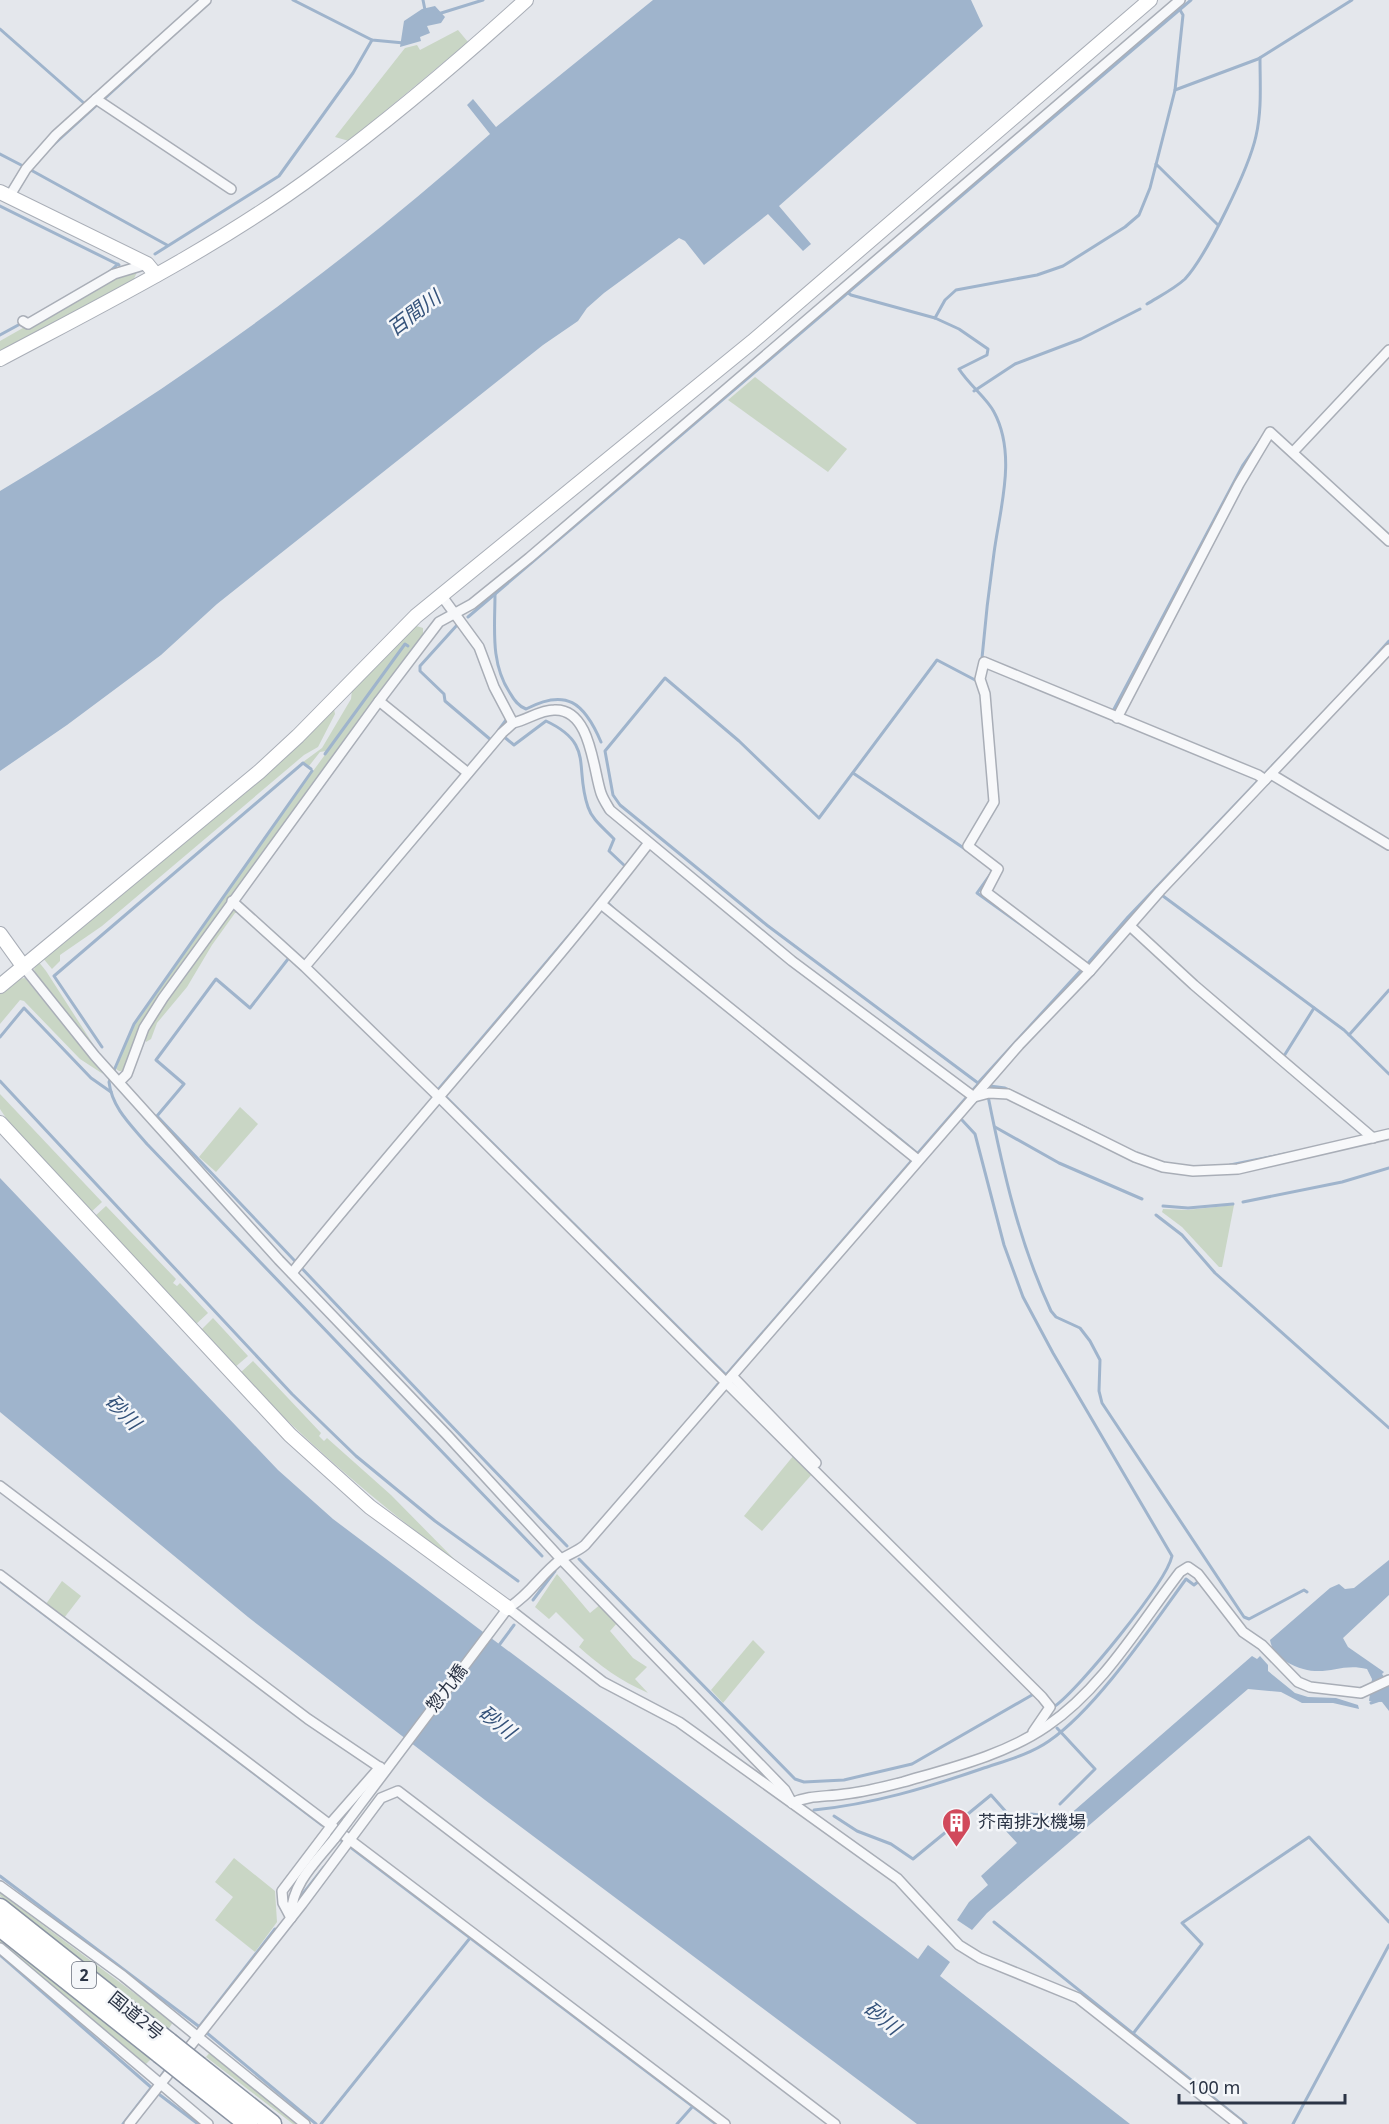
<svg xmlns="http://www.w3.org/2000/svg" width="1389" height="2124" viewBox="0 0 1389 2124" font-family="'Noto Sans','Noto Sans JP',sans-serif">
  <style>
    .green { fill: #c9d6c5 }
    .water { fill: #9fb4cc }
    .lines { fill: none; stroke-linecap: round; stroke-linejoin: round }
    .stream { stroke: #9fb4cc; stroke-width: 3 }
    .street-casing { stroke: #a9aeb7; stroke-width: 12 }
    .secondary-casing { stroke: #a9aeb7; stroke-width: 16 }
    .highway-casing { stroke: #8b94a3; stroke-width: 21 }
    .street { stroke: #f7f8fa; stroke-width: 9 }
    .secondary { stroke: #fff; stroke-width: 14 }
    .highway { stroke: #fff; stroke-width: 18 }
    .street-bridge-casing { stroke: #a9aeb7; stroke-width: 12; stroke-linecap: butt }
    .highway-bridge-casing { stroke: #8b94a3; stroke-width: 21; stroke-linecap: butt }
    .street-bridge { stroke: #f7f8fa; stroke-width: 9 }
    .highway-bridge { stroke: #fff; stroke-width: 18 }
    .labels { text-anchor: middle; stroke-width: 5; stroke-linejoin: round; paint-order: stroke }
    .shield { fill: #f4f6f9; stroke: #676e7b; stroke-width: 1.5 }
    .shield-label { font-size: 16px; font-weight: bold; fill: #2b3445 }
    .street-label { font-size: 18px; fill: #2b3445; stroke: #f4f6f9 }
    .poi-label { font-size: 18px; fill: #2b3445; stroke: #f4f6f9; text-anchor: start }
    .water-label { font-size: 20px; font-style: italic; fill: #34527a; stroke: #f4f6f9 }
  </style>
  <rect width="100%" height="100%" fill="#e4e7ec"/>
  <!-- green -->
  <g class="green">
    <polygon points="458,30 468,42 349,141 335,137 405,48 417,45 420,50"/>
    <polygon points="137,272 133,281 0,353 0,341 111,278"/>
    <polygon points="755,377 847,449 828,472 728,400"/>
    <polygon points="413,625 423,628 423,636 145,1020 125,1071 119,1071 116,1069 134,1024 305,782 407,643 326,751 320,752 309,766 303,762 322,748 351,699 352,690"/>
    <polygon points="334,709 335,714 318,747 304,755 102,926 60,955 60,961 52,969 42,957"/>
    <polygon points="237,909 241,913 235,913 212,945 187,987 157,1023 151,1039 146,1042 145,1033 231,910"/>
    <polygon points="38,961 46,971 100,1055 36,976 34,969"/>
    <polygon points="25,978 103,1074 80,1059 24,1001 20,1000 0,1024 0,994 16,979"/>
    <polygon points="0,1094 102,1202 90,1213 12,1127 0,1109"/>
    <polygon points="240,1107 258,1124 216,1172 199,1157"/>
    <polygon points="1234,1205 1222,1267 1219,1267 1182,1227 1162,1212 1163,1209 1187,1210"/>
    <polygon points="106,1206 176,1279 173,1283 177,1286 180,1283 208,1313 195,1325 94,1217"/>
    <polygon points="213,1318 248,1356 234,1368 200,1331"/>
    <path d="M253 1361 321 1433 319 1436 324 1441 327 1438 391 1495 460 1565C381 1506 308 1445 240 1373Z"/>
    <polygon points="794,1455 813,1473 762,1531 744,1516"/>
    <path d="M557 1574 590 1613 601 1604 618 1622 610 1631 633 1658 647 1667 635 1679 648 1693C621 1681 600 1666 579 1647L584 1640 556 1612 549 1619 535 1607Z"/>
    <polygon points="62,1581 81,1596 64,1618 46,1604"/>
    <polygon points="753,1640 765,1652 723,1703 711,1690"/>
    <polygon points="234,1858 275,1891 277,1922 255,1952 215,1920 233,1897 215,1882"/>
    <polygon points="0,1893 173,2022 168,2030 0,1896"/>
    <polygon points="0,1939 151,2059 145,2065 0,1943"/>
    <polygon points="211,2051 299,2124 293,2124 206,2057"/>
  </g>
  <!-- water -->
  <g class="water">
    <path d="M653 0H971L983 26 779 206 811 244 803 251 768 214 704 265 685 241 679 238 604 293 587 308 578 321 543 345 217 604 161 655 67 725 0 771V491C174 387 339 269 490 134L467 105 473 99 496 127Z"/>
    <polygon points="435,6 445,17 441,23 427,26 430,33 420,37 421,41 400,47 404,21 422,9"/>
    <polygon points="0,1178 278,1470 333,1519 918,1959 928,1945 950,1962 940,1976 1130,2124 917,2124 485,1800 248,1617 0,1412"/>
    <path d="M1389 1560V1595L1343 1638 1348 1647 1384 1672 1382 1674 1389 1683V1711L1382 1702 1369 1701 1372 1679 1367 1669C1336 1661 1323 1683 1285 1661 1276 1656 1272 1650 1270 1640L1330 1588 1339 1584 1345 1589 1354 1588Z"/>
    <polygon points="1252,1656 1257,1659 1260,1656 1268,1665 1268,1671 1295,1693 1308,1697 1336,1698 1358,1705 1359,1709 1333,1703 1302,1703 1281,1692 1248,1689 987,1913 972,1930 957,1920 969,1902 988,1885 981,1876 1017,1843 1005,1830 1025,1812 1068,1816"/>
  </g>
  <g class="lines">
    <!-- stream -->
    <g class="stream">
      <polyline points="293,0 372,40 404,43"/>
      <polyline points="423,0 425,10"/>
      <polyline points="438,14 483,0"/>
      <polyline points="0,29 85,104"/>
      <polyline points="1175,90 1258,59 1352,0"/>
      <polyline points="103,100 149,58"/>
      <polyline points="52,146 98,104"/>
      <polyline points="0,154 23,166"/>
      <polyline points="1156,164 1218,225"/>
      <polyline points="29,169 167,245"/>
      <polyline points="0,206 119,265"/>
      <polyline points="155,254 279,176 353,73 372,40"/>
      <polyline points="108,273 118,264"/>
      <path d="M847 292 851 295 935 318 959 329 988 349 987 355 959 369C969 385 987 398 994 412 1017 455 1000 508 994 553 989 588 985 623 982 658L985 659"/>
      <path d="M1147 304C1160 296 1174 289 1185 279 1207 255 1249 168 1256 136 1262 110 1260 84 1260 58"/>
      <polyline points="935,318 945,300 956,290 1037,275 1063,266 1125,227 1139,215 1150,188 1175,90 1183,15 1180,10"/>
      <polyline points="0,335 22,323"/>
      <polyline points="974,391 1015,364 1081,339 1140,309"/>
      <path d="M495 594C495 628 490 663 510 693 514 700 518 706 526 709 566 688 584 702 601 742"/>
      <polyline points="468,617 1191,0"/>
      <polyline points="458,624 420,666 420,671 444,694 445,701 491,740"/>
      <polyline points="1354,680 1389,641"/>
      <polyline points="977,681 937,660 819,818 739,741 665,678 605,751 613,795 620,805 768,926 978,1083 1083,968"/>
      <polyline points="1113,711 1243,465 1268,429"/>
      <polyline points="498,731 506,720"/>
      <path d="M503 736 514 745 546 721C595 744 574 767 588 807 592 820 605 829 614 839L609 851 626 867 624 869"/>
      <polyline points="325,754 405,644 408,646"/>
      <path d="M312 771 134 1024 109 1082C112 1108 131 1125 147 1144L542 1556"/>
      <polyline points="853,773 968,851"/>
      <polyline points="990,867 992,872 977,893 1044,941"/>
      <polyline points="1163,896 1344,1030 1389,1074"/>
      <polyline points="605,900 617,912"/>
      <polyline points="345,912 436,805"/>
      <polyline points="293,951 302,959"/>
      <path d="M288 959 250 1008 216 979 156 1060 184 1084 157 1116C294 1259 429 1404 567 1546"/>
      <polyline points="1089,962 1128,917 1339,696"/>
      <polyline points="1349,1035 1389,990"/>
      <polyline points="0,1037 24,1008 91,1078 111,1092"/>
      <polyline points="102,1047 54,976 303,763 311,769"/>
      <polyline points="1284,1056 1314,1008"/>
      <polyline points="0,1081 292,1394 356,1456 435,1521 518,1581"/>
      <polyline points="990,1086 1005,1088 1090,1130"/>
      <polyline points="437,1091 589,912"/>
      <path d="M988 1096C1003 1171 1019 1242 1051 1311L1056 1317 1080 1328 1090 1341 1100 1360 1099 1391 1102 1403 1244 1617 1249 1619 1304 1590 1307 1592"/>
      <polyline points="446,1097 727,1376"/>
      <path d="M962 1120 975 1134 1004 1245 1023 1297 1053 1353 1172 1556C1166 1583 1079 1689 1055 1706"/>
      <polyline points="995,1127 1059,1163 1142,1199"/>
      <polyline points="889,1130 918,1154"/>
      <polyline points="918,1153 979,1083"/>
      <polyline points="1230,1165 1285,1154"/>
      <polyline points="1243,1202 1342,1182 1389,1168"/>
      <polyline points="1163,1206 1188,1208 1233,1204"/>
      <polyline points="1156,1215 1182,1235 1215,1273 1389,1428"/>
      <polyline points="726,1375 914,1158"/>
      <polyline points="696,1411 718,1384"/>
      <polyline points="579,1559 795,1779 804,1782 844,1780 912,1764 1032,1695"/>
      <polyline points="0,1581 322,1825"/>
      <polyline points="533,1600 555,1571"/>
      <polyline points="497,1648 514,1625"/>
      <polyline points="1371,1703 1380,1700"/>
      <polyline points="1057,1728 1095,1769 1060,1804"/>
      <path d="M814 1810C873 1804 926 1788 981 1769 1004 1761 1029 1755 1049 1741 1097 1708 1151 1627 1186 1579L1194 1585 1199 1581"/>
      <polyline points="834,1816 857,1831 891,1844 913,1859 991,1795 1007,1813"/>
      <polyline points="337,1837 716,2124"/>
      <polyline points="0,1876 201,2028"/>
      <polyline points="298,1900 324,1867"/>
      <polyline points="994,1922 1246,2124"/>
      <polyline points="0,1955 153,2089"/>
      <polyline points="199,2027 275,1929"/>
      <polyline points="207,2033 316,2124"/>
      <polyline points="1132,2035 1202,1944 1182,1923 1309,1837 1389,1922"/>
      <polyline points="161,2076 167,2068"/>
      <polyline points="160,2095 198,2124"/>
      <polyline points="123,2124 151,2088"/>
      <polyline points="321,2124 470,1938"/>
      <polyline points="677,2124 693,2106"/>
      <polyline points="1293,2124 1389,1945"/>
    </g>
    <defs>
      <g id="street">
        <polyline points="96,99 231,189"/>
        <polyline points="9,197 26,169 56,135 206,0"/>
        <polyline points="23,321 28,324 114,274 147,264"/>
        <polyline points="1294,451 1389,350"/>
        <path d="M441 595 479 647 494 687 513 723C527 720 540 710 554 710 591 708 593 770 601 793 603 799 607 805 610 810L792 961 974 1097 989 1093 1008 1094 1135 1157 1163 1167 1193 1171 1238 1169 1389 1134"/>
        <polyline points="379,701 468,773"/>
        <polyline points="1117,718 1239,484 1270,432 1389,541"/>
        <polyline points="1271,774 1389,845"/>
        <polyline points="232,901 305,967 438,1096 1042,1697 1050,1707 1033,1732"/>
        <polyline points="601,904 918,1160"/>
        <polyline points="1130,926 1194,985 1373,1138"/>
        <polyline points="308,963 502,733 513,723"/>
        <path d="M23 966 95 1056 279 1260 447 1435 561 1559 785 1790 792 1803C809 1795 826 1797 845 1794 865 1792 884 1787 903 1782 951 1768 1005 1755 1047 1726 1102 1689 1140 1624 1180 1572L1188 1567 1198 1574 1243 1632 1262 1645 1298 1682 1310 1687 1361 1693 1389 1680"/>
        <polyline points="1090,971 986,892 998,869 968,846 994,802 985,694 980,679 984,662 1258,775 1265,780"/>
        <polyline points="119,1082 127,1074 144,1028 163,998 379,701 439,622 472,604 529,558 1180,0"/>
        <path d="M292 1273C408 1128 535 991 648 844"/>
        <polyline points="732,1376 816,1463"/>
        <polyline points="0,1486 308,1719 385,1771"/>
        <polyline points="0,1575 725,2124"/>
        <polyline points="508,1608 603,1682 679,1722 898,1879 959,1945 980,1958 1078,1998 1238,2124"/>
        <path d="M347 1822 508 1608C529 1596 541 1574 560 1560 568 1554 577 1552 585 1545L1019 1045 1090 971 1160 891 1389 649"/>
        <polyline points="330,1824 380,1767"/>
        <polyline points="0,1886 123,1976 305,2124"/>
        <path d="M291 1915C292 1883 316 1862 335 1838"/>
        <polyline points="291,1918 283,1903 282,1891 332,1825"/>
        <polyline points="0,1948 208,2124"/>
        <polyline points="129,2124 302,1904 381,1798 398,1791 835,2124"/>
      </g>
      <g id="secondary">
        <polyline points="0,192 147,264 156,275"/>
        <path d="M0 359C109 301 221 245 320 171 392 118 460 60 526 0"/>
        <polyline points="0,934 23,966"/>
        <polyline points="0,986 259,772 298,736 416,616 752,342 1150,0"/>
        <polyline points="0,1123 290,1435 370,1507 508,1608"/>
      </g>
      <g id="highway">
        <polyline points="0,1908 169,2042"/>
        <polyline points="0,1927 160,2054"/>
        <polyline points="199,2066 272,2124"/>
        <polyline points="190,2078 248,2124"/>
      </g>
    </defs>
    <!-- street casing -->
    <use href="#street" class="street-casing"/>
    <!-- secondary casing -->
    <use href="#secondary" class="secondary-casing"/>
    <!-- highway casing -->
    <use href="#highway" class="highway-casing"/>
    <!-- street -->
    <use href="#street" class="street"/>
    <!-- secondary -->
    <use href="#secondary" class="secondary"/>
    <!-- highway -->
    <use href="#highway" class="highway"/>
    <defs>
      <polyline id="street-bridge" points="335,1838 347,1822"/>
      <g id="highway-bridge">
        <polyline points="169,2042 199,2066"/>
        <polyline points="160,2054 190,2078"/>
      </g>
    </defs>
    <!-- street-bridge casing -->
    <use href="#street-bridge" class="street-bridge-casing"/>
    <!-- highway-bridge casing -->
    <use href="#highway-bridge" class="highway-bridge-casing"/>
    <!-- street-bridge -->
    <use href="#street-bridge" class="street-bridge"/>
    <!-- highway-bridge -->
    <use href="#highway-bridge" class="highway-bridge"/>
  </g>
  <!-- icons -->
  <defs>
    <symbol id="building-pin" viewBox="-11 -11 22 30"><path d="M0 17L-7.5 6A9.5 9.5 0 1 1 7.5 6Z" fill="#d1495b" stroke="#f4f6f9"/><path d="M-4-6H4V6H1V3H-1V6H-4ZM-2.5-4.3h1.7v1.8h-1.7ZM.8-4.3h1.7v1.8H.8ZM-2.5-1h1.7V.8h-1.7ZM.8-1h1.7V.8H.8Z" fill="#fff"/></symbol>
  </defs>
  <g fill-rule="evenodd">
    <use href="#building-pin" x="940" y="1806" width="33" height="45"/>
  </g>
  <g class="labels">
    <!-- shield labels -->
    <rect class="shield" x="72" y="1962" width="24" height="26" rx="4.5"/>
    <g class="shield-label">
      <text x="84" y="1981">2</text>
    </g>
    <!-- street labels -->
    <g class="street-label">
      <text transform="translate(447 1688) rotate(-53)" y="6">惣九橋</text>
      <text transform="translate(136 2016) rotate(39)" y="6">国道2号</text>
    </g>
    <!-- poi labels -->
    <g class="poi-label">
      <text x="978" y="1828">芥南排水機場</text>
    </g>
    <!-- water labels -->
    <g class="water-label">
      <text transform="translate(414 313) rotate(-37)" y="7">百間川</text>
      <text transform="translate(123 1412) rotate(45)" y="7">砂川</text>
      <text transform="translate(497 1722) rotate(38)" y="7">砂川</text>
      <text transform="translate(882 2018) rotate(38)" y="7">砂川</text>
    </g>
  </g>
  <!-- scale -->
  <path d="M1179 2094v9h166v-9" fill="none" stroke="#2b3445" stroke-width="3"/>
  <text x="1188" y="2094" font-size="18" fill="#2b3445" stroke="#f4f6f9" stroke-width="4.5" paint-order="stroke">100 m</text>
</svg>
